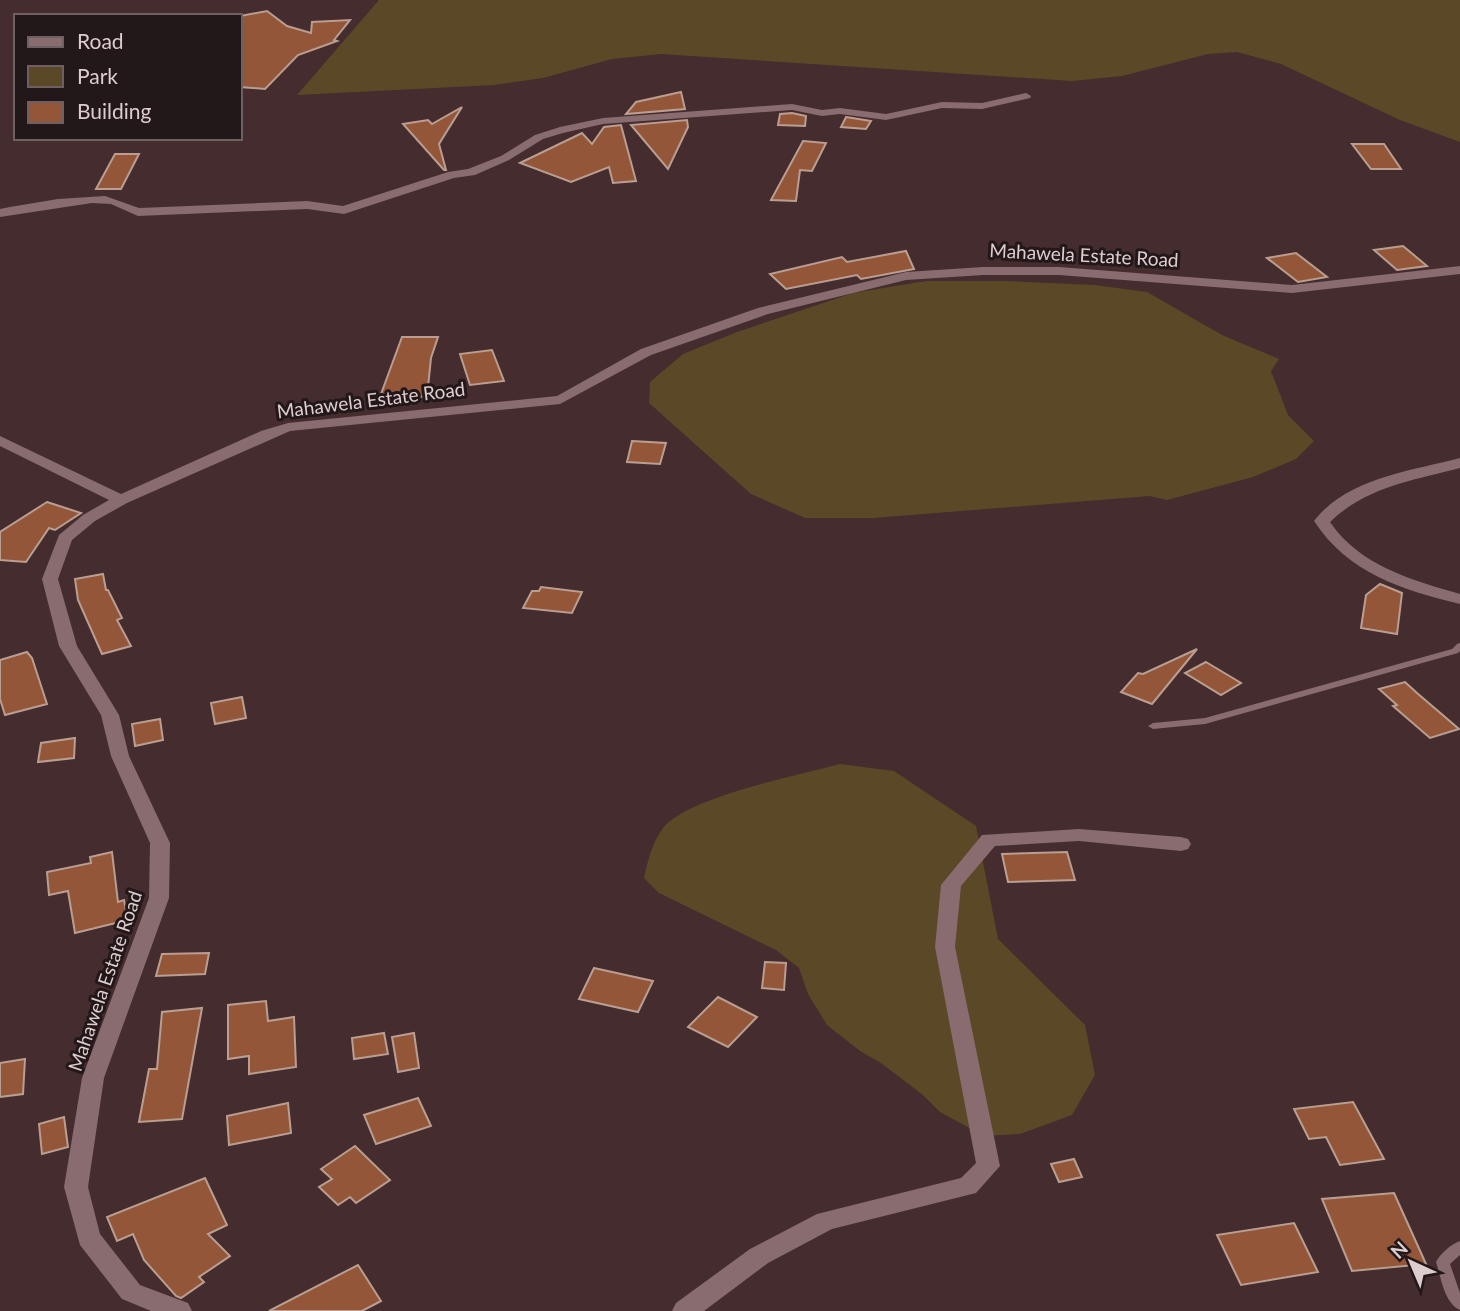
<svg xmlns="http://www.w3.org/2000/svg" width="1460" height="1311" viewBox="0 0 1460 1311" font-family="Lato,sans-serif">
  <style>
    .green { fill: #5b4826 }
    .building { fill: #945638; stroke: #b99e91; stroke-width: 2 }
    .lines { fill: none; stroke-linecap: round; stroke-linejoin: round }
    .service { fill: #886c6f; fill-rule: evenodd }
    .minor { fill: #886c6f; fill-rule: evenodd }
    .labels { text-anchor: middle; stroke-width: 6; stroke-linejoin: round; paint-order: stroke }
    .street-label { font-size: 19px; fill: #decdcf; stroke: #231819 }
  </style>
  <rect width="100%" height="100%" fill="#442c2f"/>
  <!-- green -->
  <g class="green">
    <polygon points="379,0 1460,0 1460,142 1400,120 1281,64 1237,52 1208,54 1122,76 1072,81 661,54 612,59 543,78 494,85 297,95"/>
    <polygon points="926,281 1006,281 1095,285 1147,292 1222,335 1279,359 1271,371 1288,415 1314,441 1296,459 1253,477 1167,500 1150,496 873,518 805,518 751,494 649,403 650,382 683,354 737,332 853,293"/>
    <path d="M840 764 894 771 976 826 998 939 1085 1025 1095 1075 1072 1115 1020 1134 984 1136 940 1112 923 1095 881 1063 860 1051 827 1025 808 994 799 968 776 950 659 893 644 878C648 860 652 843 663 828 687 797 800 775 840 764Z"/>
  </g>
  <!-- building -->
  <g class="building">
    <polygon points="267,11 287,26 311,33 312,22 350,20 334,40 337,41 298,55 265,89 240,87 240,16"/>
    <polygon points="681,92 685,109 626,114 636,102"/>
    <polygon points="462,107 439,144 446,170 444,170 403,124 428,120 432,124"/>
    <polygon points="792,113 806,116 805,126 778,125 780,114"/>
    <polygon points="846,117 871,121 866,129 841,127"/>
    <polygon points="687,120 688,127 668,169 631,125"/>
    <polygon points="621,125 636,181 613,183 609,167 571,182 520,163 582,133 592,144 604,127"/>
    <polygon points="803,141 826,143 812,171 800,170 796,201 771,200"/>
    <polygon points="1352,144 1384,144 1401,169 1371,169"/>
    <polygon points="115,154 139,154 121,189 96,189"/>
    <polygon points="1403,246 1427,266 1397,270 1374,250"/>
    <polygon points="906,251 914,269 861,279 857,275 786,289 770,274 842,257 847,262"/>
    <polygon points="1296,253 1327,277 1298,282 1267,258"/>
    <polygon points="402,337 438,337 431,358 427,397 381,394"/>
    <polygon points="492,350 504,381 470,385 460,354"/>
    <polygon points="632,441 666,443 660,464 627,462"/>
    <polygon points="47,502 81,513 55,530 49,528 26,562 0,560 0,532"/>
    <polygon points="103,574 106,590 108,590 122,618 117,620 131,646 102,654 78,600 75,579"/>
    <polygon points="1380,584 1402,593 1397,634 1361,628 1366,595"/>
    <polygon points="541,587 582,592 572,613 523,608 532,591 539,591"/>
    <polygon points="1197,649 1152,704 1121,692 1138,673 1143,674"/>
    <polygon points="27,652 32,658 47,704 5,715 0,699 0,660"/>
    <polygon points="1206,662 1241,683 1221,695 1185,673"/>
    <polygon points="1405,682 1417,693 1459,729 1430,738 1393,706 1397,705 1379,689"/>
    <polygon points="242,697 246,718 215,724 211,703"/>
    <polygon points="160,719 163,740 135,746 132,724"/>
    <polygon points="75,738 74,758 38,762 41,743"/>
    <polygon points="112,852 118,902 124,900 128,920 75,933 68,891 49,895 47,872 91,863 90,857"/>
    <polygon points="1067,852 1075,880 1008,882 1002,854"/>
    <polygon points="209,953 205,974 156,976 162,954"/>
    <polygon points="765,962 786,963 784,990 762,988"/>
    <polygon points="594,968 653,981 638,1012 579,999"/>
    <polygon points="718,997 757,1017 728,1047 688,1027"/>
    <polygon points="266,1001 268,1021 294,1017 296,1067 249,1074 249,1056 228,1059 228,1005"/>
    <polygon points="202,1008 182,1119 139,1122 149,1069 157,1069 162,1012"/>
    <polygon points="384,1033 388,1054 354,1059 352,1038"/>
    <polygon points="414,1033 419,1068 398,1072 392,1037"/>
    <polygon points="25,1059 23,1094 0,1097 0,1063"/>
    <polygon points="418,1098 431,1126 376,1144 364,1115"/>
    <polygon points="1353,1102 1384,1159 1340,1165 1326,1137 1309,1139 1294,1109"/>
    <polygon points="288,1103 291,1133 229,1145 227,1116"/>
    <polygon points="64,1117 68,1147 42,1154 39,1124"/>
    <polygon points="355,1146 390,1180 356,1203 350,1197 338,1205 319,1187 332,1179 321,1169"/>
    <polygon points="1074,1159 1082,1177 1059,1182 1051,1164"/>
    <polygon points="205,1178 227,1225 208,1234 230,1256 199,1277 204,1282 181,1298 176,1296 144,1260 133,1234 117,1241 107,1217"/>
    <polygon points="1394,1193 1426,1264 1352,1271 1322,1199"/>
    <polygon points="1294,1223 1318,1272 1241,1285 1217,1235"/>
    <polygon points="358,1265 381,1301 362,1311 269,1311"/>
  </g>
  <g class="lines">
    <!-- service -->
    <g class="service">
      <polygon points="1460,643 1460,651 1458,653 1205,724 1153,729 1148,726 1153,723 1205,718 1452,649 1457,644"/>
      <path d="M1460 1241V1255L1450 1264 1460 1293V1310C1444 1303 1441 1277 1436 1262 1440 1254 1451 1244 1460 1241Z"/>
    </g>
    <!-- minor -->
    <g class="minor">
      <polygon points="1026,93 1031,96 1030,98 982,109 942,108 886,120 840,114 822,116 792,110 603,124 563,133 543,139 509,160 475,175 454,178 344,214 307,209 138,216 111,204 92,203 0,217 0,209 10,207 58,199 105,196 139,208 307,201 343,206 448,172 468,169 501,156 535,135 560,127 603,118 792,104 822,110 840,108 886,114 942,102 982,103"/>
      <polygon points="1460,266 1460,274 1292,293 1059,275 983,275 906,280 768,314 651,355 560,404 290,431 127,503 95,521 72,540 58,579 77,646 119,715 129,756 170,843 169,898 104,1078 88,1187 100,1234 140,1285 188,1303 192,1311 151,1311 122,1299 80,1245 64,1187 82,1078 149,898 150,843 111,756 101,715 59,646 42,579 59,535 83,515 109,500 0,446 0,436 121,494 261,431 288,423 557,396 641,349 758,308 906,272 983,267 1059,267 1292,285"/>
      <path d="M1460 458V468C1414 480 1366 487 1330 522 1360 566 1412 580 1460 594V604C1402 590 1348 573 1314 521 1347 478 1411 471 1460 458Z"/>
      <polygon points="1079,829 1181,837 1188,839 1191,844 1188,849 1181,851 1079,841 995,846 961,886 955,947 1000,1166 976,1193 832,1229 768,1263 704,1311 672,1311 676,1303 750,1249 817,1214 961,1178 976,1163 935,947 941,885 982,835"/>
    </g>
  </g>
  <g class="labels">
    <!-- street labels -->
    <g class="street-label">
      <text transform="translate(1084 255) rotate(3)" y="7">Mahawela Estate Road</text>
      <text transform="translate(371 400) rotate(-7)" y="7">Mahawela Estate Road</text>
      <text transform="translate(105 981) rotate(-71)" y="7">Mahawela Estate Road</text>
    </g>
  </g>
  <!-- legend -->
  <rect x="14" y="14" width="228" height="126" fill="#231819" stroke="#6e6062" stroke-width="2"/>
  <rect x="28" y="37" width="35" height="10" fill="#886c6f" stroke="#6e6062" stroke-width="2"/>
  <text x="77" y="49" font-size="21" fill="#decdcf">Road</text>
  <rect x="28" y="66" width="35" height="21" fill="#5b4826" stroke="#6e6062" stroke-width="2"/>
  <text x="77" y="84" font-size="21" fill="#decdcf">Park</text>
  <rect x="28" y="102" width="35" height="21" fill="#945638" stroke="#6e6062" stroke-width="2"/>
  <text x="77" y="119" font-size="21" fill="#decdcf">Building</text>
  <!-- north arrow -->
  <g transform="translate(1411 1262) rotate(316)" stroke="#231819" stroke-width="5" paint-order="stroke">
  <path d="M0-5L12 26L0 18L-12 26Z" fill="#decdcf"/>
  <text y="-10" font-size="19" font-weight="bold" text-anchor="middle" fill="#decdcf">N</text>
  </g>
</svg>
